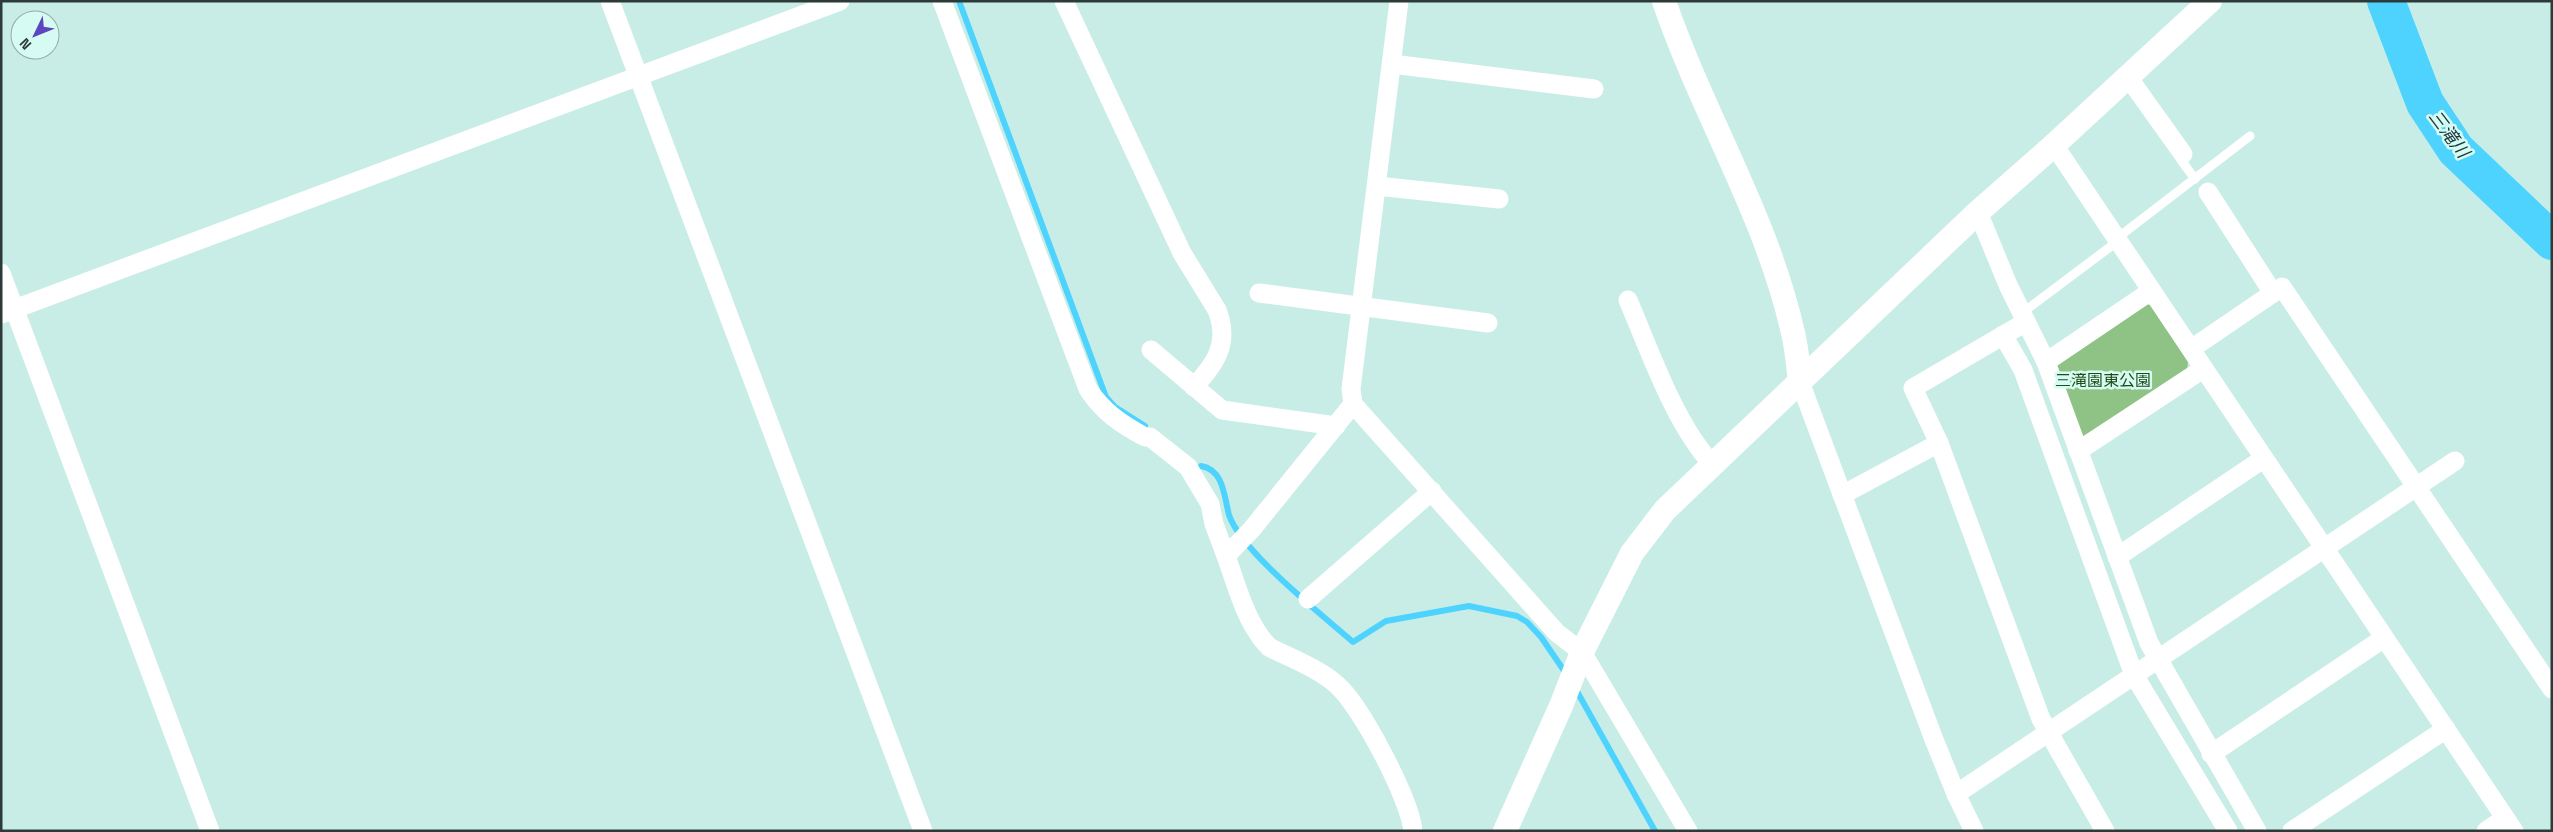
<svg xmlns="http://www.w3.org/2000/svg" width="2553" height="832" viewBox="0 0 2553 832" font-family="'Space Grotesk','Noto Sans JP',sans-serif">
  <style>
    .green { fill: #8fc385 }
    .lines { fill: none; stroke-linecap: round; stroke-linejoin: round }
    .stream { stroke: #4dd3fe; stroke-width: 6 }
    .river { stroke: #4dd3fe; stroke-width: 38 }
    .service { stroke: #fff; stroke-width: 9 }
    .minor { stroke: #fff; stroke-width: 19 }
    .tertiary { stroke: #fff; stroke-width: 24 }
    .labels { text-anchor: middle; stroke-width: 5; stroke-linejoin: round; paint-order: stroke }
    .park-label { font-size: 16px; fill: #214d18; stroke: #d5fbf3 }
    .water-label { font-size: 18px; font-style: italic; fill: #1e353d; stroke: #d5fbf3 }
  </style>
  <rect width="100%" height="100%" fill="#c8ede6"/>
  <!-- green -->
  <polygon class="green" points="2142,303 2154,306 2188,362 2187,371 2086,438 2080,434 2056,370 2057,361"/>
  <g class="lines">
    <!-- stream -->
    <g class="stream">
      <polyline points="959,1 1106,397 1115,407 1145,426"/>
      <path d="M1201 466C1224 470 1224 496 1229 515 1241 551 1322 615 1353 642L1386 621 1469 606 1517 616 1527 622 1541 637 1567 675"/>
      <polyline points="1574,686 1655,831"/>
    </g>
    <!-- river -->
    <polyline class="river" points="2386,1 2425,103 2456,150 2552,241"/>
    <!-- service -->
    <g class="service">
      <polyline points="2183,154 2181,160 2195,179"/>
      <polyline points="2116,239 2250,136"/>
      <polyline points="2022,313 2118,241"/>
    </g>
    <!-- minor -->
    <g class="minor">
      <polyline points="610,1 923,831"/>
      <path d="M942 1 1088 389C1103 412 1121 424 1145 437H1150L1188 467 1210 504 1214 524 1226 556 1252 529 1353 404"/>
      <path d="M1064 1 1182 253 1217 310C1230 343 1216 363 1194 387"/>
      <polyline points="1399,1 1351,389 1353,404 1557,633 1582,652 1688,831"/>
      <polyline points="1392,64 1594,89"/>
      <polyline points="2128,77 2183,154"/>
      <polyline points="2054,145 2514,831"/>
      <polyline points="1377,186 1499,199"/>
      <polyline points="2208,192 2273,293"/>
      <polyline points="1978,212 2008,285 2046,362 2149,643 2257,831"/>
      <polyline points="1,273 210,831"/>
      <polyline points="1259,293 1488,323"/>
      <path d="M1628 300C1650 351 1675 425 1713 465"/>
      <polyline points="1,314 840,1"/>
      <polyline points="2026,322 1913,388 1939,443 2041,719 2105,831"/>
      <polyline points="2003,335 2023,370 2134,675 2228,831"/>
      <polyline points="2191,349 2282,287 2552,689"/>
      <polyline points="1151,350 1222,410 1336,426"/>
      <polyline points="2046,362 2151,291"/>
      <polyline points="1800,382 1933,737 1956,794 1974,831"/>
      <polyline points="2078,451 2203,369"/>
      <polyline points="1842,495 1939,443"/>
      <path d="M1226 556C1237 586 1246 624 1269 647 1290 658 1320 669 1337 685 1361 706 1410 799 1413 831"/>
      <polyline points="2117,557 2263,459"/>
      <polyline points="1308,599 1432,491"/>
      <polyline points="2211,754 2384,638"/>
      <polyline points="1956,794 2455,461"/>
      <polyline points="2292,831 2446,729"/>
      <polyline points="2486,831 2505,818"/>
    </g>
    <!-- tertiary -->
    <g class="tertiary">
      <path d="M1664 1C1702 113 1767 216 1793 333 1797 349 1798 366 1800 382"/>
      <polyline points="1505,831 1561,706 1582,652 1632,553 1665,510 1978,212 2054,145 2210,1"/>
    </g>
  </g>
  <g class="labels">
    <!-- park labels -->
    <g class="park-label">
      <text x="2103" y="386">三滝園東公園</text>
    </g>
    <!-- water labels -->
    <g class="water-label">
      <text transform="translate(2449 134) rotate(53)" y="6">三滝川</text>
    </g>
  </g>
  <!-- border -->
  <rect width="2553" height="832" fill="none" stroke="#2c3b38" stroke-width="5"/>
  <!-- north arrow -->
  <g transform="translate(35 35) rotate(227)"><circle r="24" fill="#d5fbf3" stroke="#91aea8"/>
  <path d="M0-4L9 19L0 12L-9 19Z" fill="#5c46be"/>
  <text y="-8" font-size="14" font-weight="bold" text-anchor="middle" fill="#2c3b38">N</text>
  </g>
</svg>
